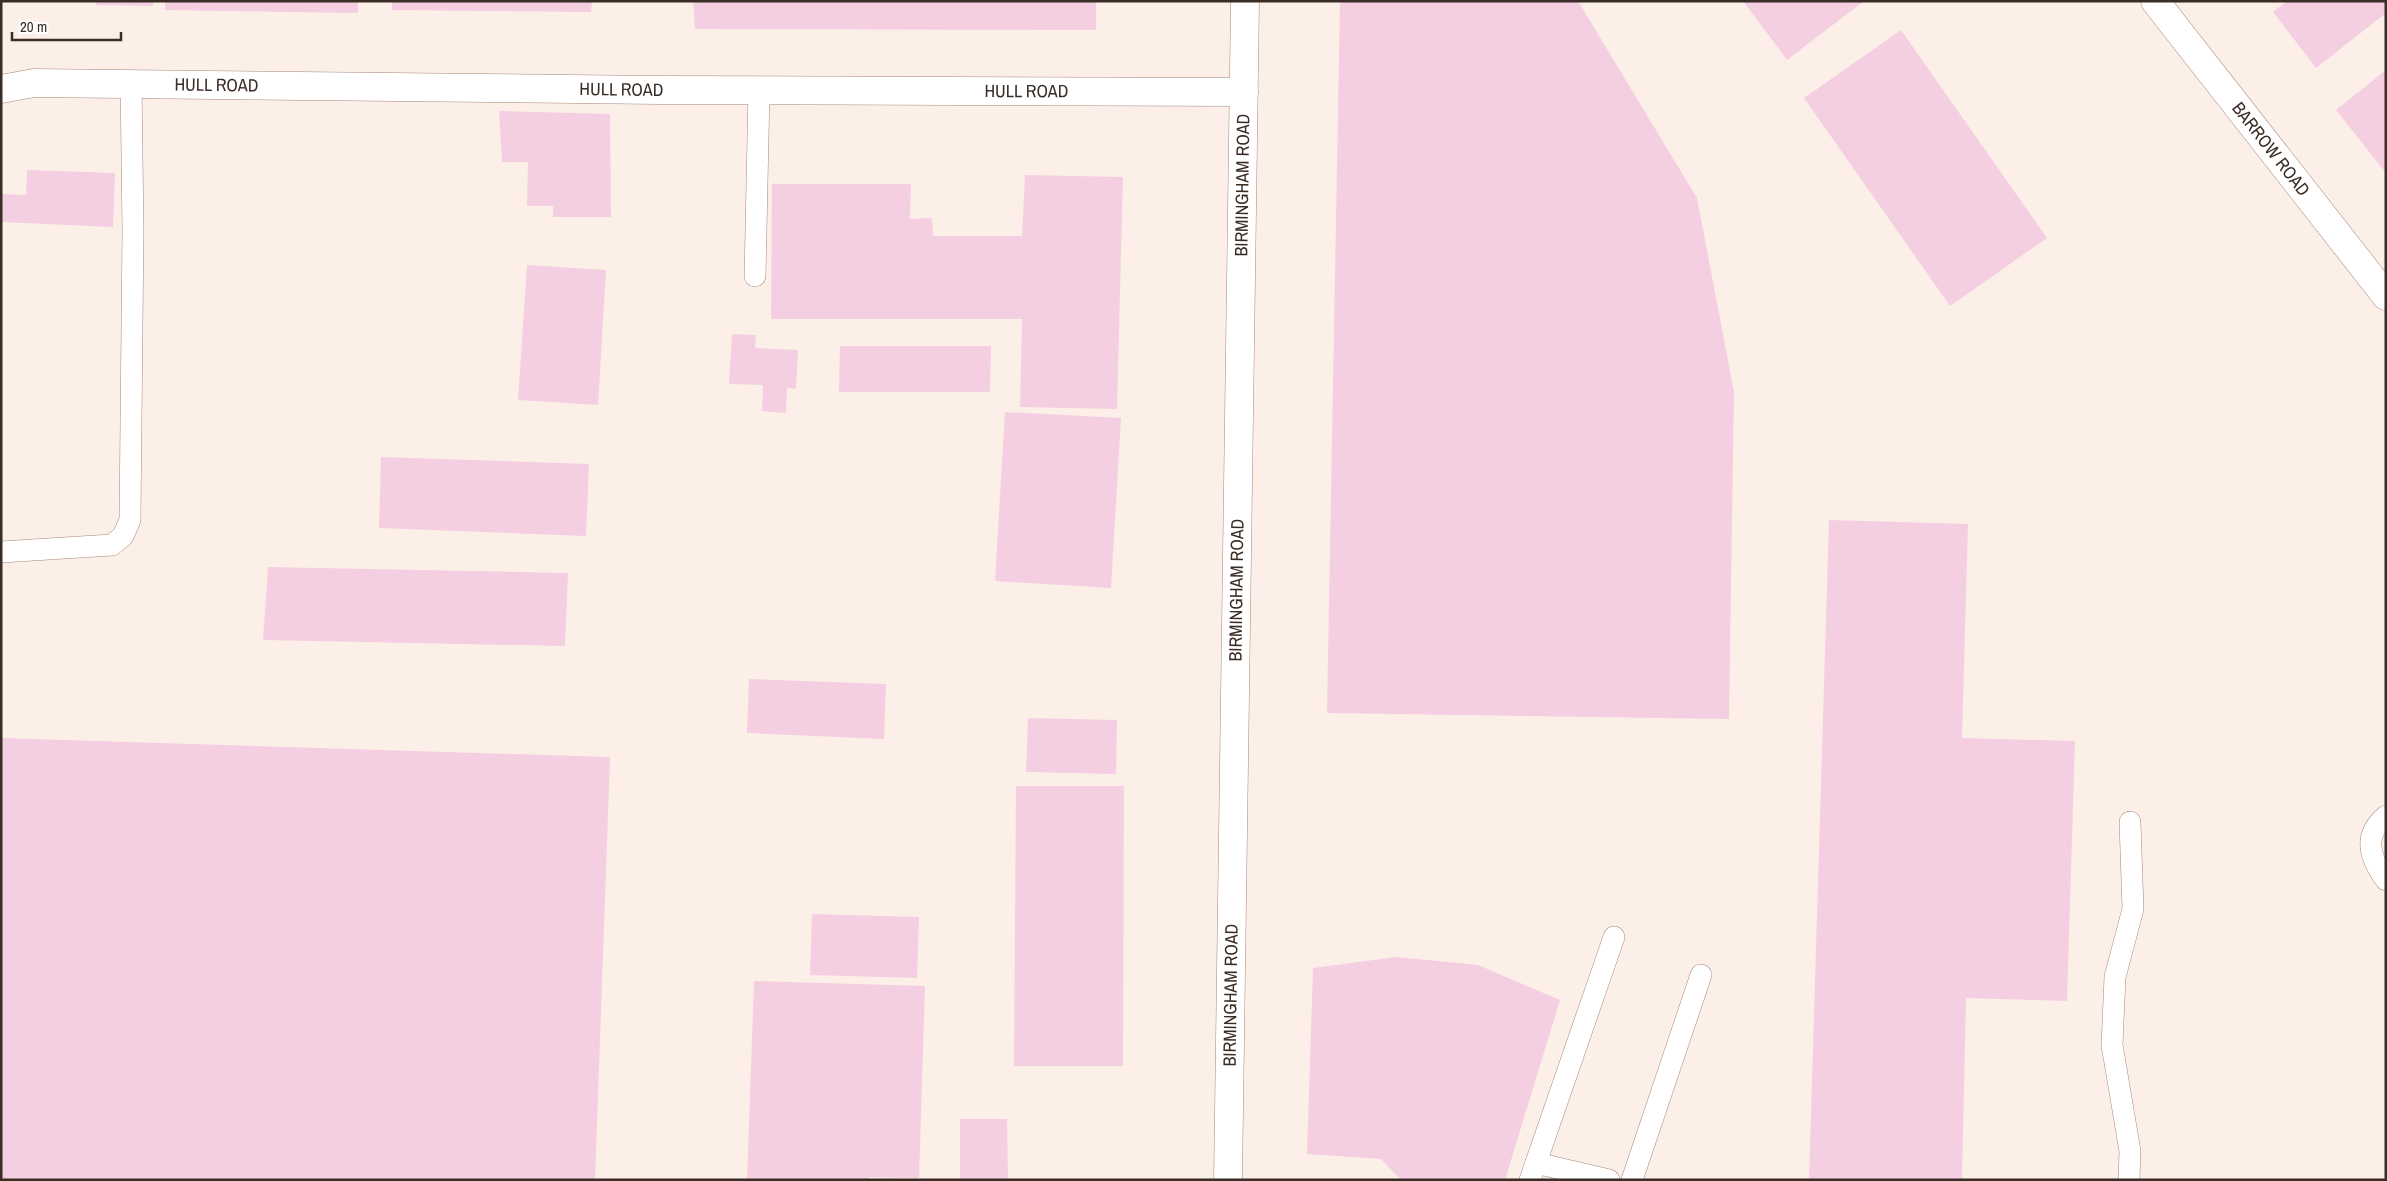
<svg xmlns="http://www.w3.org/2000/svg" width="2387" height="1181" viewBox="0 0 2387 1181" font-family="'Archivo Narrow',sans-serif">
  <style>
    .building { fill: #f4cfe2 }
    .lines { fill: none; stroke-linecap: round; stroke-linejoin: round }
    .service-casing { stroke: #a7897a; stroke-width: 22 }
    .minor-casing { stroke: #a7897a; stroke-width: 29 }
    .service { stroke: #fff; stroke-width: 21 }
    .minor { stroke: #fff; stroke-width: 28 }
    .labels { text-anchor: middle; stroke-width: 4.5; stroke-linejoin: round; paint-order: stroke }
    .street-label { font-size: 18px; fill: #392d26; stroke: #fff }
  </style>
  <rect width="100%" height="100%" fill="#fcefe8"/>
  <!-- building -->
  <g class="building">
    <polygon points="96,1 153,1 153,6 96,5"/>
    <polygon points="165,1 358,1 358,13 165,10"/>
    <polygon points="392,1 592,1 591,12 392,10"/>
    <polygon points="693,1 1096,1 1096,30 695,29"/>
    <polygon points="1340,1 1578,1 1697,198 1734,392 1729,719 1327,713"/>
    <polygon points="1743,1 1864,1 1787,60"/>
    <polygon points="2287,1 2386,1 2386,13 2316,68 2273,12"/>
    <polygon points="1901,30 2047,238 1950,306 1804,98"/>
    <polygon points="2386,70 2386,173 2336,110"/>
    <polygon points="499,111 610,114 611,217 553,217 553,206 527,206 528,162 502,162"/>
    <polygon points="27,170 115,173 113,227 1,222 1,194 26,195"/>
    <polygon points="1025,175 1123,177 1117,409 1020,407 1022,319 771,319 772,184 911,184 910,219 932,218 933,236 1022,236"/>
    <polygon points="527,265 606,270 598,405 518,400"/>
    <polygon points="732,334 756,335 755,348 798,350 796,389 787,388 786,413 762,411 763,385 729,384"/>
    <polygon points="840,346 991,346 990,392 839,392"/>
    <polygon points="1005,412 1121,418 1111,588 995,581"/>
    <polygon points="381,457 589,464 586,536 379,528"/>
    <polygon points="1829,520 1968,524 1962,738 2075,741 2067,1001 1966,998 1962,1180 1809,1180"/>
    <polygon points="268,567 568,573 565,646 263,640"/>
    <polygon points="749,679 886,684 884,739 747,733"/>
    <polygon points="1028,718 1117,720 1116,774 1026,772"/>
    <polygon points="1,738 610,757 595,1180 1,1180"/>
    <polygon points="1016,786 1124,786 1123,1066 1014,1066"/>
    <polygon points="812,914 919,917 917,978 810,975"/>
    <polygon points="1396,957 1478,965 1560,1000 1505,1180 1401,1180 1381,1159 1307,1154 1313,968"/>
    <polygon points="754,981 925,986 919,1178 869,1177 869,1180 747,1180"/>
    <polygon points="960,1119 1007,1119 1008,1180 960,1180"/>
  </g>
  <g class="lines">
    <defs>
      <g id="service">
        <polyline points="755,276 759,91"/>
        <polyline points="1,552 112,545 123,536 130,520 133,230 131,83"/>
        <path d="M2386 816C2362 836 2370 858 2386 880"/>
        <polyline points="1536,1163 1609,1180"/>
        <polyline points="1530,1180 1614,937"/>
        <polyline points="1632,1180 1701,975"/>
        <polyline points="2129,1180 2130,1151 2112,1045 2115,977 2133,909 2130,822"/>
      </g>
      <g id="minor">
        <path id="s1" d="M2155 1 2386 296"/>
        <path id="s2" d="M1 89 34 83 658 90 1244 92"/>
        <path id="s3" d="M1228 1180 1245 1"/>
      </g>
    </defs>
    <!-- service casing -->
    <use href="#service" class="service-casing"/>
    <!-- minor casing -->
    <use href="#minor" class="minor-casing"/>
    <!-- service -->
    <use href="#service" class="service"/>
    <!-- minor -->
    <use href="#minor" class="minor"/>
  </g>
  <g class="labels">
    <!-- street labels -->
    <g class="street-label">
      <text dy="6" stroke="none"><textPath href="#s2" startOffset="216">HULL ROAD</textPath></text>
      <text dy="6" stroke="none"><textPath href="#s2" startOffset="621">HULL ROAD</textPath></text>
      <text dy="6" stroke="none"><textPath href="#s2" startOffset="1026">HULL ROAD</textPath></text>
      <text dy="6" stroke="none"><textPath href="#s1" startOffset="188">BARROW ROAD</textPath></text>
      <text dy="6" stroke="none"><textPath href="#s3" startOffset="995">BIRMINGHAM ROAD</textPath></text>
      <text dy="6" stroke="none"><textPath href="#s3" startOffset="590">BIRMINGHAM ROAD</textPath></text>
      <text dy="6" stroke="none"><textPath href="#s3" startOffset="185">BIRMINGHAM ROAD</textPath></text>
    </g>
  </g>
  <!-- border -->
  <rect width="2387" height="1181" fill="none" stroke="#392d26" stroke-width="5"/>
  <!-- scale -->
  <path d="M12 32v8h109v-8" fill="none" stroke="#392d26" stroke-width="2.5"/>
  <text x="20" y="32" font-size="15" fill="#392d26" stroke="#ffffff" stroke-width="4" paint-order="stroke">20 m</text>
</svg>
